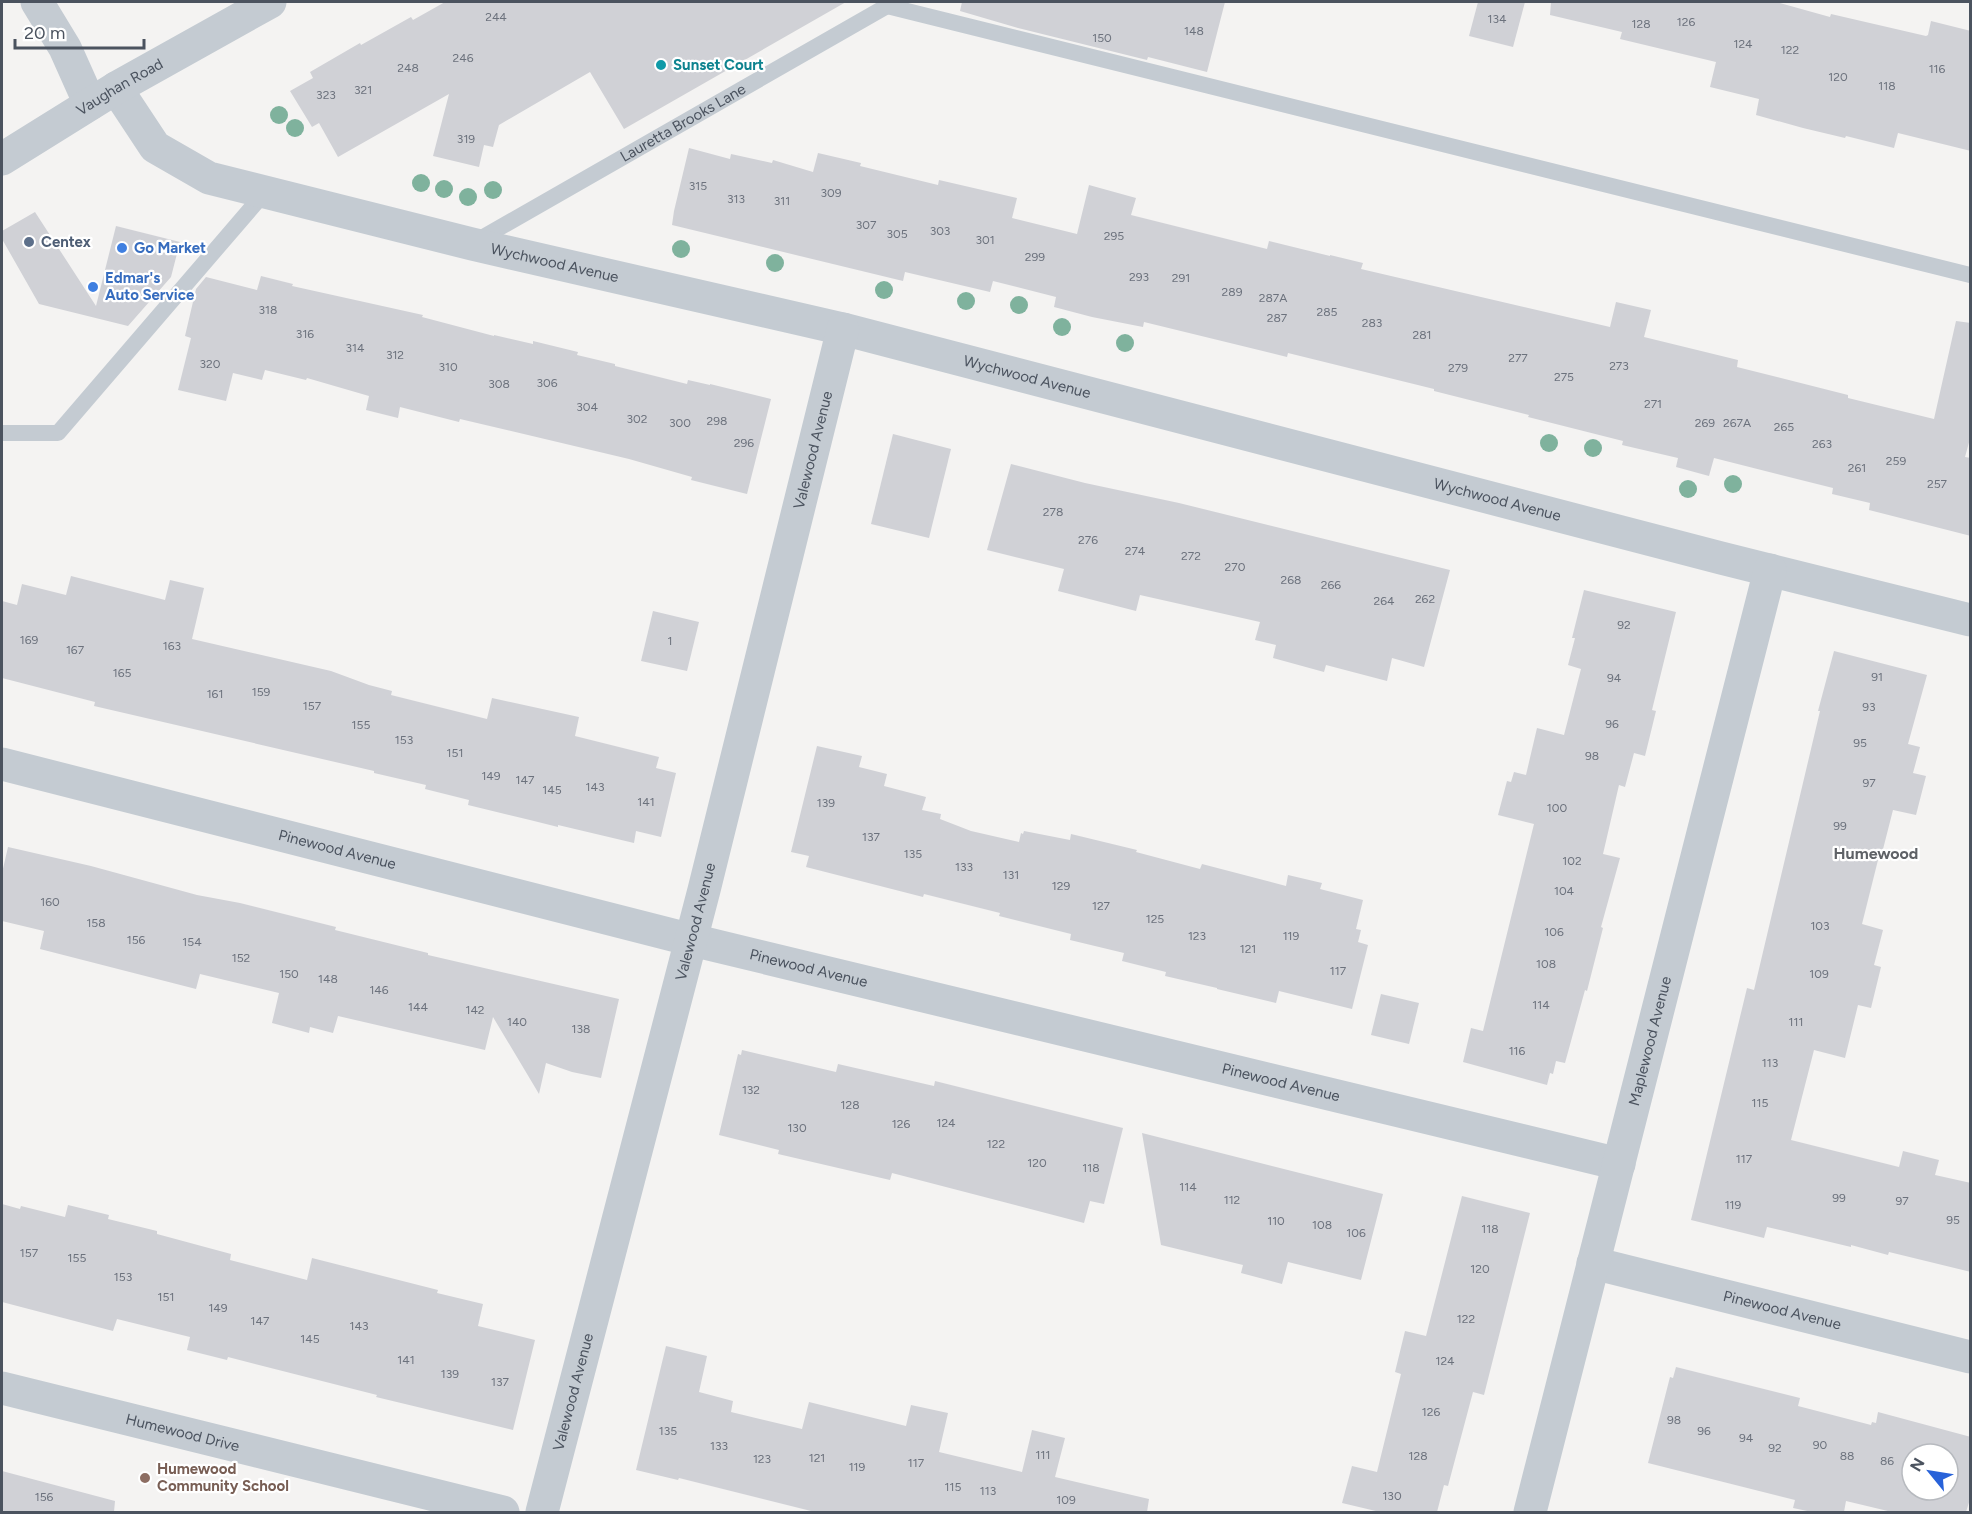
<svg xmlns="http://www.w3.org/2000/svg" width="1972" height="1514" viewBox="0 0 1972 1514" font-family="Figtree,sans-serif">
  <style>
    .building { fill: #d0d1d6; fill-rule: evenodd }
    .lines { fill: none; stroke-linecap: round; stroke-linejoin: round }
    .service { stroke: #c4cbd2; stroke-width: 16 }
    .minor { stroke: #c4cbd2; stroke-width: 33 }
    .tertiary { stroke: #c4cbd2; stroke-width: 33 }
    .tree { fill: #7fb29d }
    .culture-dot { fill: #0f9aa8; stroke: #fff; stroke-width: 2 }
    .service-dot { fill: #5c6f8a; stroke: #fff; stroke-width: 2 }
    .shop-dot { fill: #3f7fe0; stroke: #fff; stroke-width: 2 }
    .education-dot { fill: #8d6e63; stroke: #fff; stroke-width: 2 }
    .labels { text-anchor: middle; stroke-width: 4.5; stroke-linejoin: round; paint-order: stroke }
    .number-label { font-size: 12px; fill: #6c727d }
    .culture-label { font-size: 15px; font-weight: bold; fill: #0d838f; stroke: #fff; text-anchor: start }
    .street-label { font-size: 15px; fill: #4b535f; stroke: #fff }
    .service-label { font-size: 15px; font-weight: bold; fill: #4e5e75; stroke: #fff; text-anchor: start }
    .shop-label { font-size: 15px; font-weight: bold; fill: #366cbe; stroke: #fff; text-anchor: start }
    .education-label { font-size: 15px; font-weight: bold; fill: #785e54; stroke: #fff; text-anchor: start }
    .neighbourhood-label { font-size: 16px; font-weight: bold; fill: #5f6267; stroke: #fff }
  </style>
  <rect width="100%" height="100%" fill="#f4f3f2"/>
  <!-- building -->
  <g class="building">
    <polygon points="445,2 846,2 624,129 590,72 499,125 493,147 484,145 479,167 433,156 449,94 338,157 319,123 312,127 290,91 313,78 310,72 360,43 361,45 411,17 413,20"/>
    <polygon points="962,2 1225,2 1207,72 1148,57 1147,60 1018,28 960,11"/>
    <polygon points="1478,2 1525,2 1513,47 1469,36"/>
    <polygon points="1551,2 1776,2 1830,17 1831,14 1926,36 1928,35 1931,21 1971,31 1971,151 1898,133 1894,148 1846,136 1845,138 1803,128 1756,115 1759,99 1710,87 1716,62 1620,39 1622,32 1550,15"/>
    <polygon points="689,148 730,159 731,154 772,163 773,160 813,172 818,153 861,163 860,166 938,185 939,180 1017,198 1012,218 1077,234 1089,185 1136,198 1131,215 1267,249 1269,241 1330,256 1330,255 1363,263 1361,269 1610,327 1616,302 1651,310 1644,337 1738,360 1737,367 1848,395 1848,398 1934,419 1956,321 1971,323 1971,435 1965,457 1971,458 1971,536 1869,510 1870,503 1832,494 1833,488 1714,458 1709,476 1676,467 1678,458 1622,445 1623,441 1528,417 1529,415 1434,391 1434,389 1288,353 1287,357 1144,322 1143,327 1092,317 1054,307 1056,297 993,281 990,292 905,272 903,281 672,225 674,211"/>
    <polygon points="35,212 96,306 116,226 180,242 171,277 128,326 39,304 2,239 2,231"/>
    <polygon points="261,276 293,284 292,286 423,315 422,317 494,336 494,335 533,344 533,341 578,352 577,355 615,364 615,366 687,384 688,380 710,385 710,384 771,399 747,494 691,480 692,477 629,459 460,419 459,422 400,407 398,418 366,410 369,396 307,378 306,380 265,370 262,380 233,373 226,401 178,390 191,338 185,336 196,289 206,277 257,290"/>
    <polygon points="893,434 951,449 929,538 871,524"/>
    <polygon points="1011,464 1085,483 1179,503 1450,570 1424,667 1392,658 1387,681 1326,665 1324,672 1273,658 1276,645 1255,640 1260,622 1140,595 1136,611 1058,591 1064,569 987,550"/>
    <polygon points="71,576 165,600 170,580 204,588 192,639 331,671 369,685 392,691 391,695 487,719 492,698 579,717 575,736 659,757 656,768 676,773 661,837 636,831 634,843 558,825 558,827 530,820 468,805 469,800 425,789 426,785 374,773 374,771 94,706 95,702 2,678 2,601 17,605 22,584 66,595"/>
    <polygon points="1584,590 1676,612 1652,710 1656,711 1645,756 1634,753 1625,787 1619,785 1603,854 1620,858 1601,927 1603,928 1587,991 1585,990 1565,1063 1556,1061 1553,1074 1550,1073 1547,1085 1463,1062 1471,1028 1483,1031 1534,824 1498,815 1507,781 1511,782 1514,772 1526,775 1537,728 1564,735 1581,669 1568,665 1575,638 1572,638"/>
    <polygon points="653,611 699,622 687,671 641,661"/>
    <polygon points="1834,651 1927,675 1908,744 1920,747 1913,773 1926,776 1916,815 1893,810 1880,861 1878,860 1862,924 1883,930 1874,965 1881,967 1871,1008 1858,1005 1845,1058 1814,1050 1791,1140 1899,1167 1903,1151 1939,1160 1935,1175 1971,1183 1971,1272 1889,1252 1888,1255 1851,1245 1851,1247 1767,1227 1764,1238 1691,1220 1747,988 1754,990 1820,711 1818,711"/>
    <polygon points="817,746 862,756 859,767 887,774 884,786 926,797 922,810 941,814 940,819 971,831 1019,842 1021,833 1023,834 1024,831 1070,840 1071,834 1137,850 1136,852 1200,869 1202,864 1286,886 1288,875 1322,883 1320,889 1363,900 1356,929 1361,930 1358,942 1368,945 1352,1009 1279,991 1276,1003 1217,989 1217,988 1165,976 1166,972 1122,961 1124,953 1070,940 1071,934 999,916 1000,913 924,894 923,897 806,867 809,856 791,852"/>
    <polygon points="8,847 91,866 197,895 240,903 336,927 335,930 428,953 428,955 619,999 601,1078 572,1072 546,1063 539,1094 493,1017 485,1050 338,1016 333,1033 310,1027 309,1033 272,1023 279,993 200,974 196,989 40,949 44,931 2,921 2,873"/>
    <polygon points="1381,994 1419,1003 1409,1044 1371,1035"/>
    <polygon points="742,1050 836,1072 838,1064 934,1086 935,1081 1123,1128 1104,1204 1090,1201 1084,1223 892,1173 890,1180 778,1154 779,1150 719,1135 738,1054 741,1055"/>
    <polygon points="1142,1133 1383,1194 1361,1280 1288,1262 1282,1284 1241,1273 1243,1265 1161,1245"/>
    <polygon points="1462,1196 1530,1213 1484,1395 1473,1392 1448,1486 1444,1485 1437,1512 1380,1512 1342,1503 1352,1466 1377,1472 1401,1374 1395,1372 1405,1331 1426,1336"/>
    <polygon points="2,1204 20,1209 21,1206 65,1217 68,1205 109,1215 108,1219 157,1231 157,1234 231,1254 230,1260 307,1280 312,1258 438,1290 437,1293 483,1304 478,1326 535,1340 513,1430 376,1397 377,1395 228,1357 227,1360 187,1350 190,1337 117,1319 113,1331 2,1302"/>
    <polygon points="666,1346 707,1356 699,1392 733,1401 731,1412 802,1429 809,1402 906,1426 911,1405 948,1413 939,1452 1022,1472 1032,1430 1065,1438 1055,1477 1149,1499 1147,1512 815,1512 679,1478 678,1480 636,1470"/>
    <path d="M1676 1367 1800 1398 1798 1406 1871 1425 1872 1422 1876 1423 1878 1412 1971 1437V1496L1966 1512H1892L1846 1501 1844 1512H1812L1793 1508 1795 1500 1648 1463 1670 1377 1673 1378ZM1912 1454H1948V1490H1912Z"/>
    <polygon points="2,1471 115,1501 114,1512 2,1512"/>
  </g>
  <g class="lines">
    <!-- service -->
    <g class="service">
      <polyline points="887,6 1970,275"/>
      <path id="s1" d="M473 243 894 2"/>
      <polyline points="2,433 58,433 266,191"/>
    </g>
    <!-- minor -->
    <g class="minor">
      <polyline points="37,2 65,48 90,104"/>
      <path id="s2" d="M116 88 155 147 209 178 472 244 843 329 1721 558 1970 620"/>
      <path id="s3" d="M2 764 692 940 1619 1164"/>
      <path id="s4" d="M1593 1263 1970 1357"/>
      <path id="s5" d="M2 1388 503 1512"/>
      <path id="s6" d="M542 1512 704 890 843 329"/>
      <path id="s7" d="M1530 1512 1770 570"/>
    </g>
    <!-- tertiary -->
    <path class="tertiary" id="s8" d="M2 159 116 88 270 2"/>
  </g>
  <!-- trees -->
  <g class="tree">
    <circle cx="279" cy="115" r="9"/>
    <circle cx="295" cy="128" r="9"/>
    <circle cx="421" cy="183" r="9"/>
    <circle cx="444" cy="189" r="9"/>
    <circle cx="493" cy="190" r="9"/>
    <circle cx="468" cy="197" r="9"/>
    <circle cx="681" cy="249" r="9"/>
    <circle cx="775" cy="263" r="9"/>
    <circle cx="884" cy="290" r="9"/>
    <circle cx="966" cy="301" r="9"/>
    <circle cx="1019" cy="305" r="9"/>
    <circle cx="1062" cy="327" r="9"/>
    <circle cx="1125" cy="343" r="9"/>
    <circle cx="1549" cy="443" r="9"/>
    <circle cx="1593" cy="448" r="9"/>
    <circle cx="1733" cy="484" r="9"/>
    <circle cx="1688" cy="489" r="9"/>
  </g>
  <!-- markers -->
  <circle class="culture-dot" cx="661" cy="65" r="6"/>
  <circle class="service-dot" cx="29" cy="242" r="6"/>
  <g class="shop-dot">
    <circle cx="122" cy="248" r="6"/>
    <circle cx="93" cy="287" r="6"/>
  </g>
  <circle class="education-dot" cx="145" cy="1478" r="6"/>
  <g class="labels">
    <!-- number labels -->
    <g class="number-label">
      <text x="496" y="21">244</text>
      <text x="1497" y="23">134</text>
      <text x="1686" y="26">126</text>
      <text x="1641" y="28">128</text>
      <text x="1194" y="35">148</text>
      <text x="1102" y="42">150</text>
      <text x="1743" y="48">124</text>
      <text x="1790" y="54">122</text>
      <text x="463" y="62">246</text>
      <text x="408" y="72">248</text>
      <text x="1937" y="73">116</text>
      <text x="1838" y="81">120</text>
      <text x="1887" y="90">118</text>
      <text x="363" y="94">321</text>
      <text x="326" y="99">323</text>
      <text x="466" y="143">319</text>
      <text x="698" y="190">315</text>
      <text x="831" y="197">309</text>
      <text x="736" y="203">313</text>
      <text x="782" y="205">311</text>
      <text x="866" y="229">307</text>
      <text x="940" y="235">303</text>
      <text x="897" y="238">305</text>
      <text x="1114" y="240">295</text>
      <text x="985" y="244">301</text>
      <text x="1035" y="261">299</text>
      <text x="1139" y="281">293</text>
      <text x="1181" y="282">291</text>
      <text x="1232" y="296">289</text>
      <text x="1273" y="302">287A</text>
      <text x="268" y="314">318</text>
      <text x="1327" y="316">285</text>
      <text x="1277" y="322">287</text>
      <text x="1372" y="327">283</text>
      <text x="305" y="338">316</text>
      <text x="1422" y="339">281</text>
      <text x="355" y="352">314</text>
      <text x="395" y="359">312</text>
      <text x="1518" y="362">277</text>
      <text x="210" y="368">320</text>
      <text x="1619" y="370">273</text>
      <text x="448" y="371">310</text>
      <text x="1458" y="372">279</text>
      <text x="1564" y="381">275</text>
      <text x="547" y="387">306</text>
      <text x="499" y="388">308</text>
      <text x="1653" y="408">271</text>
      <text x="587" y="411">304</text>
      <text x="637" y="423">302</text>
      <text x="717" y="425">298</text>
      <text x="680" y="427">300</text>
      <text x="1705" y="427">269</text>
      <text x="1737" y="427">267A</text>
      <text x="1784" y="431">265</text>
      <text x="744" y="447">296</text>
      <text x="1822" y="448">263</text>
      <text x="1896" y="465">259</text>
      <text x="1857" y="472">261</text>
      <text x="1937" y="488">257</text>
      <text x="1053" y="516">278</text>
      <text x="1088" y="544">276</text>
      <text x="1135" y="555">274</text>
      <text x="1191" y="560">272</text>
      <text x="1235" y="571">270</text>
      <text x="1291" y="584">268</text>
      <text x="1331" y="589">266</text>
      <text x="1425" y="603">262</text>
      <text x="1384" y="605">264</text>
      <text x="1624" y="629">92</text>
      <text x="29" y="644">169</text>
      <text x="670" y="645">1</text>
      <text x="172" y="650">163</text>
      <text x="75" y="654">167</text>
      <text x="122" y="677">165</text>
      <text x="1877" y="681">91</text>
      <text x="1614" y="682">94</text>
      <text x="261" y="696">159</text>
      <text x="215" y="698">161</text>
      <text x="312" y="710">157</text>
      <text x="1869" y="711">93</text>
      <text x="1612" y="728">96</text>
      <text x="361" y="729">155</text>
      <text x="404" y="744">153</text>
      <text x="1860" y="747">95</text>
      <text x="455" y="757">151</text>
      <text x="1592" y="760">98</text>
      <text x="491" y="780">149</text>
      <text x="525" y="784">147</text>
      <text x="1869" y="787">97</text>
      <text x="595" y="791">143</text>
      <text x="552" y="794">145</text>
      <text x="646" y="806">141</text>
      <text x="826" y="807">139</text>
      <text x="1557" y="812">100</text>
      <text x="1840" y="830">99</text>
      <text x="871" y="841">137</text>
      <text x="913" y="858">135</text>
      <text x="1572" y="865">102</text>
      <text x="964" y="871">133</text>
      <text x="1011" y="879">131</text>
      <text x="1061" y="890">129</text>
      <text x="1564" y="895">104</text>
      <text x="50" y="906">160</text>
      <text x="1101" y="910">127</text>
      <text x="1155" y="923">125</text>
      <text x="96" y="927">158</text>
      <text x="1820" y="930">103</text>
      <text x="1554" y="936">106</text>
      <text x="1197" y="940">123</text>
      <text x="1291" y="940">119</text>
      <text x="136" y="944">156</text>
      <text x="192" y="946">154</text>
      <text x="1248" y="953">121</text>
      <text x="241" y="962">152</text>
      <text x="1546" y="968">108</text>
      <text x="1338" y="975">117</text>
      <text x="289" y="978">150</text>
      <text x="1819" y="978">109</text>
      <text x="328" y="983">148</text>
      <text x="379" y="994">146</text>
      <text x="1541" y="1009">114</text>
      <text x="418" y="1011">144</text>
      <text x="475" y="1014">142</text>
      <text x="517" y="1026">140</text>
      <text x="1796" y="1026">111</text>
      <text x="581" y="1033">138</text>
      <text x="1517" y="1055">116</text>
      <text x="1770" y="1067">113</text>
      <text x="751" y="1094">132</text>
      <text x="1760" y="1107">115</text>
      <text x="850" y="1109">128</text>
      <text x="946" y="1127">124</text>
      <text x="901" y="1128">126</text>
      <text x="797" y="1132">130</text>
      <text x="996" y="1148">122</text>
      <text x="1744" y="1163">117</text>
      <text x="1037" y="1167">120</text>
      <text x="1091" y="1172">118</text>
      <text x="1188" y="1191">114</text>
      <text x="1839" y="1202">99</text>
      <text x="1232" y="1204">112</text>
      <text x="1902" y="1205">97</text>
      <text x="1733" y="1209">119</text>
      <text x="1953" y="1224">95</text>
      <text x="1276" y="1225">110</text>
      <text x="1322" y="1229">108</text>
      <text x="1490" y="1233">118</text>
      <text x="1356" y="1237">106</text>
      <text x="29" y="1257">157</text>
      <text x="77" y="1262">155</text>
      <text x="1480" y="1273">120</text>
      <text x="123" y="1281">153</text>
      <text x="166" y="1301">151</text>
      <text x="218" y="1312">149</text>
      <text x="1466" y="1323">122</text>
      <text x="260" y="1325">147</text>
      <text x="359" y="1330">143</text>
      <text x="310" y="1343">145</text>
      <text x="406" y="1364">141</text>
      <text x="1445" y="1365">124</text>
      <text x="450" y="1378">139</text>
      <text x="500" y="1386">137</text>
      <text x="1431" y="1416">126</text>
      <text x="1674" y="1424">98</text>
      <text x="668" y="1435">135</text>
      <text x="1704" y="1435">96</text>
      <text x="1746" y="1442">94</text>
      <text x="1820" y="1449">90</text>
      <text x="719" y="1450">133</text>
      <text x="1775" y="1452">92</text>
      <text x="1043" y="1459">111</text>
      <text x="1418" y="1460">128</text>
      <text x="1847" y="1460">88</text>
      <text x="817" y="1462">121</text>
      <text x="762" y="1463">123</text>
      <text x="1887" y="1465">86</text>
      <text x="916" y="1467">117</text>
      <text x="857" y="1471">119</text>
      <text x="953" y="1491">115</text>
      <text x="988" y="1495">113</text>
      <text x="1392" y="1500">130</text>
      <text x="44" y="1501">156</text>
      <text x="1066" y="1504">109</text>
    </g>
    <!-- culture labels -->
    <g class="culture-label">
      <text x="673" y="70">Sunset Court</text>
    </g>
    <!-- street labels -->
    <g class="street-label">
      <text dy="5" stroke="none"><textPath href="#s8" startOffset="138">Vaughan Road</textPath></text>
      <text dy="5" stroke="none"><textPath href="#s1" startOffset="242">Lauretta Brooks Lane</textPath></text>
      <text dy="5" stroke="none"><textPath href="#s2" startOffset="489">Wychwood Avenue</textPath></text>
      <text dy="5" stroke="none"><textPath href="#s2" startOffset="975">Wychwood Avenue</textPath></text>
      <text dy="5" stroke="none"><textPath href="#s6" startOffset="1096">Valewood Avenue</textPath></text>
      <text dy="5" stroke="none"><textPath href="#s2" startOffset="1461">Wychwood Avenue</textPath></text>
      <text dy="5" stroke="none"><textPath href="#s3" startOffset="346">Pinewood Avenue</textPath></text>
      <text dy="5" stroke="none"><textPath href="#s6" startOffset="610">Valewood Avenue</textPath></text>
      <text dy="5" stroke="none"><textPath href="#s3" startOffset="832">Pinewood Avenue</textPath></text>
      <text dy="5" stroke="none"><textPath href="#s7" startOffset="486">Maplewood Avenue</textPath></text>
      <text dy="5" stroke="none"><textPath href="#s3" startOffset="1318">Pinewood Avenue</textPath></text>
      <text dy="5" stroke="none"><textPath href="#s4" startOffset="195">Pinewood Avenue</textPath></text>
      <text dy="5" stroke="none"><textPath href="#s6" startOffset="124">Valewood Avenue</textPath></text>
      <text dy="5" stroke="none"><textPath href="#s5" startOffset="186">Humewood Drive</textPath></text>
    </g>
    <!-- service labels -->
    <g class="service-label">
      <text x="41" y="247">Centex</text>
    </g>
    <!-- shop labels -->
    <g class="shop-label">
      <text x="134" y="253">Go Market</text>
      <text x="105" y="283">Edmar's<tspan x="105" dy="17">Auto Service</tspan></text>
    </g>
    <!-- education labels -->
    <g class="education-label">
      <text x="157" y="1474">Humewood<tspan x="157" dy="17">Community School</tspan></text>
    </g>
    <!-- neighbourhood labels -->
    <g class="neighbourhood-label">
      <text x="1876" y="859">Humewood</text>
    </g>
  </g>
  <!-- border -->
  <rect width="1972" height="1514" fill="none" stroke="#4b535f" stroke-width="6"/>
  <!-- north arrow -->
  <g transform="translate(1930 1472) rotate(300)"><circle r="28" fill="#ffffff" stroke="#b7babf" stroke-width="1.5"/>
  <path d="M0-4.5L10 22L0 15L-10 22Z" fill="#2862d9"/>
  <text y="-9" font-size="16" font-weight="bold" text-anchor="middle" fill="#4b535f">N</text>
  </g>
  <!-- scale -->
  <path d="M15 39v9h129v-9" fill="none" stroke="#4b535f" stroke-width="3"/>
  <text x="24" y="39" font-size="18" fill="#4b535f" stroke="#ffffff" stroke-width="4.5" paint-order="stroke">20 m</text>
</svg>
